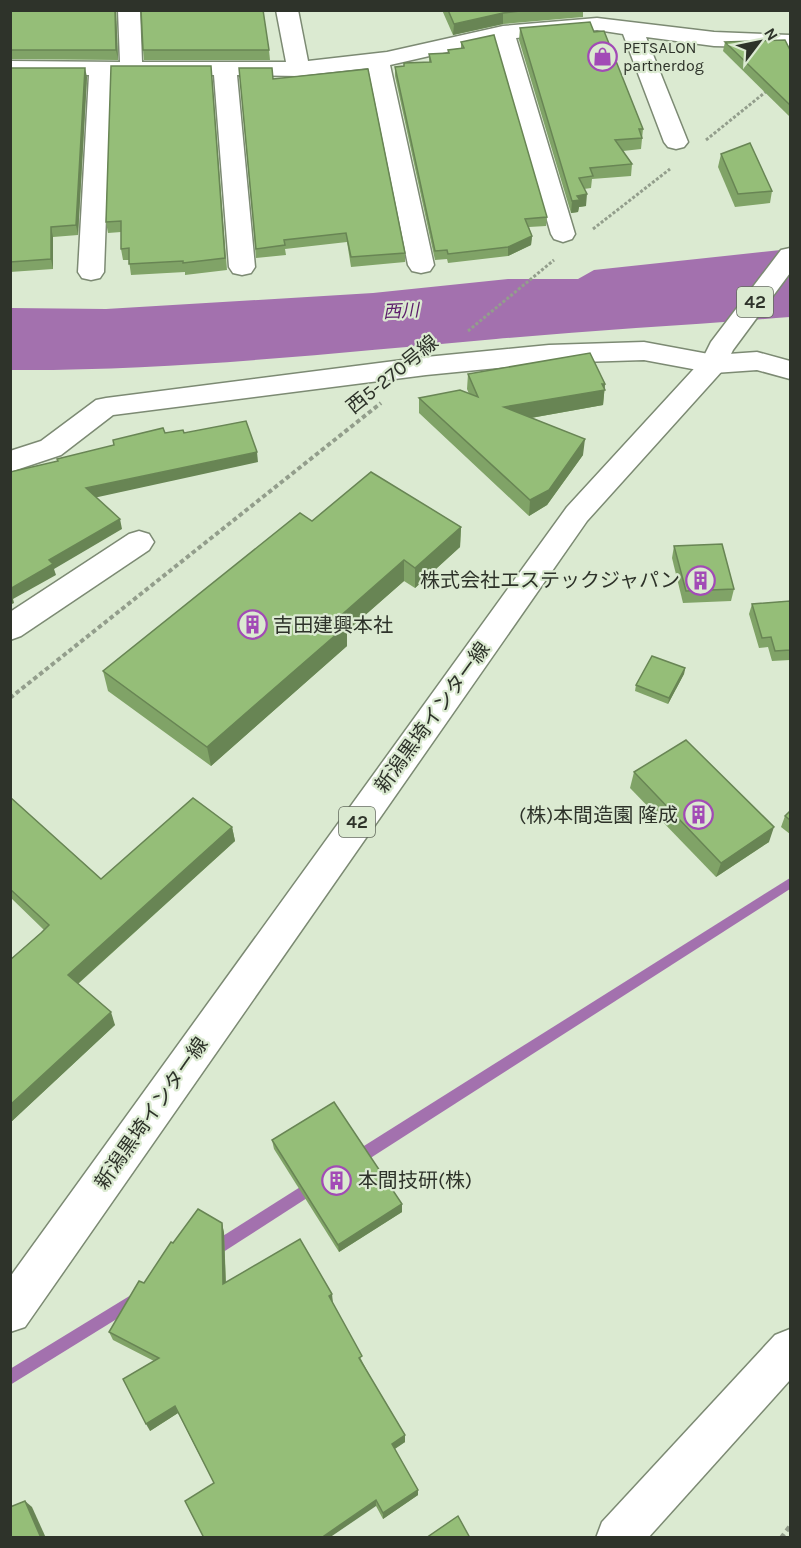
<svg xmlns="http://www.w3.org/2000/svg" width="801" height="1548" viewBox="0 0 801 1548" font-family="Karla,'Noto Sans JP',sans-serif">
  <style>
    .water { fill: #a371ae }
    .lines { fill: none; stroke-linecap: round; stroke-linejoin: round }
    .stream { fill: #a371ae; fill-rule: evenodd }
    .street-casing { stroke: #7c8a73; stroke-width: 3 }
    .primary-casing { stroke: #7c8a73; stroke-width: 3 }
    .path-far2 { stroke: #939e8c; stroke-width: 3; stroke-dasharray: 3 2; stroke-linecap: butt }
    .path-far1 { stroke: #939e8c; stroke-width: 4; stroke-dasharray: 4.5 3; stroke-linecap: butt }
    .path { stroke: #939e8c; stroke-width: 4.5; stroke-dasharray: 5 4; stroke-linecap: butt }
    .street { fill: #fff; fill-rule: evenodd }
    .primary { fill: #fff; fill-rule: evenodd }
    .wall { fill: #80a367 }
    .shaded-wall { fill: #688554 }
    .building { fill: #95be78; stroke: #688554; stroke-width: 1.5 }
    .labels { text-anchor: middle; stroke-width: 4.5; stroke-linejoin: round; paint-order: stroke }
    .far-poi-label { font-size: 16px; fill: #2e332a; stroke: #dbead1; text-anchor: start }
    .shield { fill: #dbead1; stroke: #626a5c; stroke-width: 1.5 }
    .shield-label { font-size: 18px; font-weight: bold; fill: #2e332a }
    .far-water-label { font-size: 18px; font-style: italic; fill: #5d1e6b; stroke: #dbead1 }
    .street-label { font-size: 20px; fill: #2e332a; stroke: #dbead1 }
    .poi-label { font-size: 20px; fill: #2e332a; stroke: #dbead1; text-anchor: end }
  </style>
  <rect width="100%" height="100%" fill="#dbead1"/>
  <!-- water -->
  <path class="water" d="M790 249V317C692 325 594 330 496 339 334 353 173 371 11 370V308L106 309 373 293 508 279H578L594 270Z"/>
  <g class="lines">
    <!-- stream -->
    <g class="stream">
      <polygon points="790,878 790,889 358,1166 353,1168 348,1166 346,1161 348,1156"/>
      <polygon points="316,1177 321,1179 323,1184 321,1189 217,1256 212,1258 207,1256 205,1251 207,1246"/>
      <polygon points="136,1292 141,1294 143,1299 141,1304 10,1385 10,1369"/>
    </g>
    <defs>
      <g id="street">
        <polygon points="118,10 140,10 142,62 286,62 276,10 298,10 308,61 387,52 503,26 597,18 714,32 790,35 790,48 714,46 646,37 688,142 684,147 676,149 668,147 664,142 623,34 597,30 516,38 575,234 572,239 563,242 554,239 551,234 495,41 390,65 434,265 430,271 421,273 412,271 408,265 368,68 298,76 237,75 255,267 251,273 242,275 233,273 229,267 214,75 111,75 104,272 100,278 91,280 82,278 78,272 89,75 10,75 10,61 120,62"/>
        <polygon points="644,342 714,355 757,352 790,361 790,379 757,370 714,373 644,360 549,363 426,375 113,415 61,455 10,472 10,451 41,441 96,400 106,398 426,357 549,345"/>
        <polygon points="139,531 149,534 154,542 149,550 21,636 10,640 10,612 129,534"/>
        <polygon points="790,1329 790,1380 648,1538 596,1538 602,1522 775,1335"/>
      </g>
      <polygon id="primary" points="790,248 790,273 733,350 723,370 587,521 25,1327 10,1332 10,1277 567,507 702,360 711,342 781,250"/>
    </defs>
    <!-- street casing -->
    <use href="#street" class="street-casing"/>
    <!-- primary casing -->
    <use href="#primary" class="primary-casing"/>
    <!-- path-far2 -->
    <g class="path-far2">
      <polyline points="706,140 768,90"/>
      <polyline points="593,229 670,169"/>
      <polyline points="468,331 554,260"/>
    </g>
    <!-- path-far1 -->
    <polyline class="path-far1" points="10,698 381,403"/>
    <!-- path -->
    <polyline class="path" points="781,1538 790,1526"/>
    <!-- street -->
    <use href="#street" class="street"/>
    <!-- primary -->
    <use href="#primary" class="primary"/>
  </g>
  <!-- wall -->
  <g class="wall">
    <polygon points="10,10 116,10 118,60 10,59"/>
    <polygon points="442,10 583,10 583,17 503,24 453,35"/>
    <polygon points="520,28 594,32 643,129 641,149 623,151 632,164 631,176 592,179 591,188 584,189 586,206 579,207 578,212 571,213 519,40"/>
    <polygon points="461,42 547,217 546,226 529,227 532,236 531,245 508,256 448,263 447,259 435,260 395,76 395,67 404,66 404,63 429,62 429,54 448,53 448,50 461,48"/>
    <polygon points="725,42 790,50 790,117 723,51"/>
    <polygon points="143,50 269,50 270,60 144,60"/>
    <polygon points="10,68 87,77 78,235 53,237 53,269 10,272"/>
    <polygon points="239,68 273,79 405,253 405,262 351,267 347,242 285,249 286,255 256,258"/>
    <polygon points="212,77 227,270 185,275 185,272 131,275 129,260 123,260 121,249 121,232 108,233 106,222"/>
    <polygon points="721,154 772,191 770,203 735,207 718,167"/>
    <polygon points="468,374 605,384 603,405 531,418 583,455 547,505 529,516 419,413 419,398 469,394 467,389"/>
    <polygon points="312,521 461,527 460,547 415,588 404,581 347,631 347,646 211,766 108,691 103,671"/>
    <polygon points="674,546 734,589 731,601 683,603 672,558"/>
    <polygon points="790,601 790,660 772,661 768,647 759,648 749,614 752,604"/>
    <polygon points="685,668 684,674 668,704 635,691 636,685"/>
    <polygon points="634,772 769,842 716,877 630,788"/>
    <polygon points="10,797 101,879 232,827 235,841 78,984 115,1025 11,1122 10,1121 10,960 44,930 10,897"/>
    <polygon points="790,811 790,834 781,827 785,816"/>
    <polygon points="272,1140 402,1204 402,1212 339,1252 274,1149"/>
    <polygon points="222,1223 224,1233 226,1283 333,1303 363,1363 405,1442 394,1449 418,1490 418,1495 383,1519 376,1506 214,1483 178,1413 150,1431 154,1361 113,1340 109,1332 173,1243"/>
  </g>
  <!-- shaded-wall -->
  <g class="shaded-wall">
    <polygon points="115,10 116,10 118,60 116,50"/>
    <polygon points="503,13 503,24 453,35 454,24"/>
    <polygon points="85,68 87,77 78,235 76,225"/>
    <polygon points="587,194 586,206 579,207 578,212 571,213 572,201 577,196"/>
    <polygon points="51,227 53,237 53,269 51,259"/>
    <polygon points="532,236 531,245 508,256 508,247"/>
    <polygon points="605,384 603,405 503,423 504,407"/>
    <polygon points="585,439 583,455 547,505 529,516 530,500"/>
    <polygon points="257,452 258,462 89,499 86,488"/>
    <polygon points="120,519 122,529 54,569 56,575 13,599 14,603 10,605 10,589 49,560"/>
    <polygon points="461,527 460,547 415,588 415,568"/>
    <polygon points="404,560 404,581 347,631 347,646 211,766 207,747 337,619"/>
    <polygon points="685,668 684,674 668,704 669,698"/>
    <polygon points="232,827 235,841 73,988 68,975"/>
    <polygon points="774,827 769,842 716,877 721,863"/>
    <polygon points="111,1012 115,1025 11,1122 10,1120 10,1105"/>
    <polygon points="402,1204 402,1212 339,1252 338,1245"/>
    <polygon points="222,1223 224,1233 226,1293 223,1284"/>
    <polygon points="332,1294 333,1303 330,1305 329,1296"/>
    <polygon points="175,1406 178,1413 150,1431 146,1424"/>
    <polygon points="405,1435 405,1442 392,1451 392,1444"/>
    <polygon points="418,1490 418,1495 383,1519 383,1513"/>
    <polygon points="376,1500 376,1506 329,1538 321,1538"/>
    <polygon points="25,1501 32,1507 46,1538 41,1538"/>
  </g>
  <!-- building -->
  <g class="building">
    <polygon points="10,10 115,10 116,50 10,50"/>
    <polygon points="141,10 263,10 269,50 143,50"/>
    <polygon points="448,10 528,10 503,13 454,24"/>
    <polygon points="590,22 594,32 604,31 643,129 639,129 642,138 615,140 632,164 590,168 593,176 579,178 587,194 577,196 580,200 572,201 520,28"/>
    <polygon points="494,35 547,217 525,219 532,236 508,247 448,254 447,250 435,251 395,67 404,66 404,63 431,62 429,54 449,53 448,50 464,48 461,42"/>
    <polygon points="785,40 790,50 790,105 725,42"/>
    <polygon points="111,66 211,66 225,258 183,263 183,261 129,264 129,248 121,249 121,221 106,222"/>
    <polygon points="10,68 85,68 76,225 51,227 51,259 10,262"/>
    <polygon points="239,68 272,68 273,79 368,69 405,253 351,257 346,233 284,240 285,245 256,249"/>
    <polygon points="750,143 772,191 738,194 721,154"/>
    <polygon points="590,353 605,384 602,384 605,390 504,407 585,439 549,490 530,500 419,398 460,390 478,397 468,374"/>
    <polygon points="246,421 257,452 86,488 120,519 49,560 53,564 10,589 10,472 58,461 57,459 114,445 113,440 163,428 165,433 183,430 184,433"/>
    <polygon points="371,472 461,527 415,568 404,560 337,619 346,626 207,747 103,671 300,513 312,521"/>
    <polygon points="722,544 734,589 686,591 674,546"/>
    <polygon points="790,601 790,650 775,651 771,637 762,638 752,604"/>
    <polygon points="652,656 685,668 669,698 636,685"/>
    <polygon points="686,740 774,827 721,863 634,772"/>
    <polygon points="10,797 101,879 193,798 232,827 68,975 111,1012 10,1105 10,960 41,933 49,925 10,889"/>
    <polygon points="790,811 790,820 785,816"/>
    <polygon points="334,1102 402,1204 338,1245 272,1140"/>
    <polygon points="198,1209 222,1223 223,1284 300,1239 332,1294 329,1296 362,1356 359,1358 405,1435 392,1444 418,1490 383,1513 376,1500 321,1538 204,1538 185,1501 214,1483 175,1406 146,1424 123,1379 159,1358 109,1332 139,1281 144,1283 171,1242 173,1243"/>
    <polygon points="25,1501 41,1538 10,1538 10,1507"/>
    <polygon points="458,1516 470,1538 426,1538"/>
  </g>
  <!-- icons -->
  <defs>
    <symbol id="shop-ring" viewBox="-11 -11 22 22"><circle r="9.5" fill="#dbead1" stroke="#a24ab6" stroke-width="1.5"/><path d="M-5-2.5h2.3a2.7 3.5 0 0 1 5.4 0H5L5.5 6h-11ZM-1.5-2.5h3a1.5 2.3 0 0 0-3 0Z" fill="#a24ab6"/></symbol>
    <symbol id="building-ring" viewBox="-11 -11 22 22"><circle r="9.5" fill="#dbead1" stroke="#a24ab6" stroke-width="1.5"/><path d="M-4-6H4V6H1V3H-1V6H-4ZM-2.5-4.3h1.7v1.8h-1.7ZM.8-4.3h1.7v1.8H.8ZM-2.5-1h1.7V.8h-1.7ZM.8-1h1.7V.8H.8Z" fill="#a24ab6"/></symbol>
  </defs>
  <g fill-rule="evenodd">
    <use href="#shop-ring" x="586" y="40" width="33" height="33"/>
    <use href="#building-ring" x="684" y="564" width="33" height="33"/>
    <use href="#building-ring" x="236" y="608" width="33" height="33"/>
    <use href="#building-ring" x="682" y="798" width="33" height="33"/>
    <use href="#building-ring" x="320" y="1164" width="33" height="33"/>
  </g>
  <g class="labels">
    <!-- far-poi labels -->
    <g class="far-poi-label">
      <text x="623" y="53">PETSALON<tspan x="623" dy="18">partnerdog</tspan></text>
    </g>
    <!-- shield labels -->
    <g class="shield">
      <rect x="737" y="287" width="36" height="30" rx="4.5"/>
      <rect x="339" y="807" width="36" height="30" rx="4.5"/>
    </g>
    <g class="shield-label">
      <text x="755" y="308">42</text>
      <text x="357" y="828">42</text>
    </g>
    <!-- far-water labels -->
    <g class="far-water-label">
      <text transform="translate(401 311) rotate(-3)" y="6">西川</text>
    </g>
    <!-- street labels -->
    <g class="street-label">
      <text transform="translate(392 374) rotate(-39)" y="7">西5-270号線</text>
      <text transform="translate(432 717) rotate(-54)" y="7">新潟黒埼インター線</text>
      <text transform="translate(151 1113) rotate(-55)" y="7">新潟黒埼インター線</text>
    </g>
    <!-- poi labels -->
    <g class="poi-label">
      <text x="680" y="587">株式会社エステックジャパン</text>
      <text x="273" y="632" text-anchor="start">吉田建興本社</text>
      <text x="678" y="822">(株)本間造園 隆成</text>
      <text x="358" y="1187" text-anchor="start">本間技研(株)</text>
    </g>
  </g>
  <!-- border -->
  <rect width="801" height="1548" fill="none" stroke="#2e332a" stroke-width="24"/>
  <!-- north arrow -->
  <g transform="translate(759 42) rotate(58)" stroke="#dbead1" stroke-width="4.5" paint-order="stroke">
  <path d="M0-4.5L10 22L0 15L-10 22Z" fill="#2e332a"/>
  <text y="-9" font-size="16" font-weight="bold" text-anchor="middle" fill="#2e332a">N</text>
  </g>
</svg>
